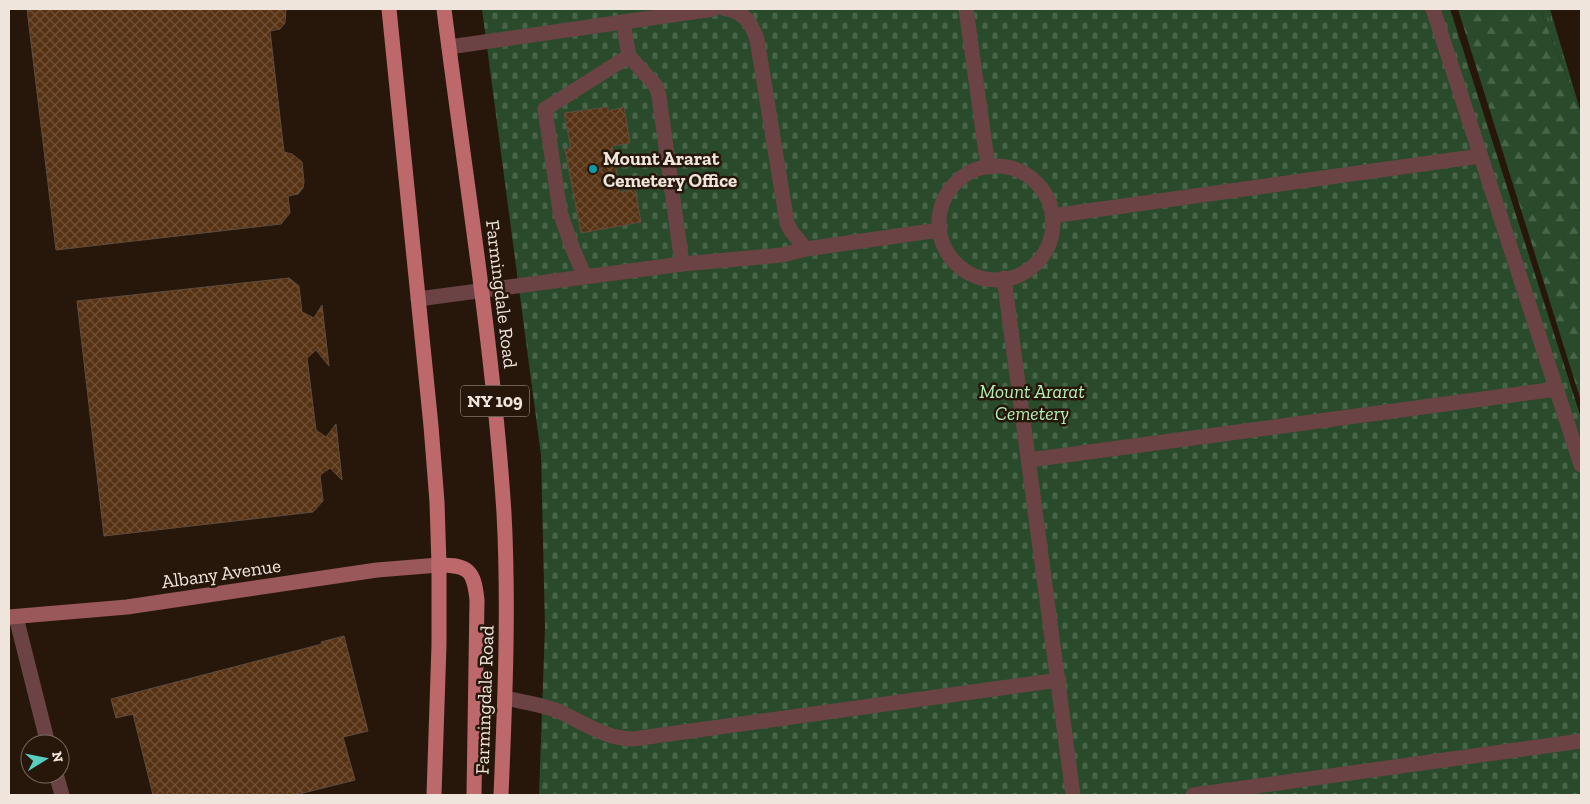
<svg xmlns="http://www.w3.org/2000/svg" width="1590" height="804" viewBox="0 0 1590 804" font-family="'Zilla Slab',serif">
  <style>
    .grass { fill: url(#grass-tufts) }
    .forest { fill: url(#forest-firs) }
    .cemetery { fill: url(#cemetery-stones) }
    .building { fill: url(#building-cross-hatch); stroke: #5f4c3e }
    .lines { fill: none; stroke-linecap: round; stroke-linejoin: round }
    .lane { stroke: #6c4344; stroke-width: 15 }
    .street { stroke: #6c4344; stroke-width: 15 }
    .secondary { stroke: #9a585a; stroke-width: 15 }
    .primary { stroke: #bd686b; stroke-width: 15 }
    .culture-dot { fill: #0f9aa8; stroke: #27170b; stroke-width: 2 }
    .labels { text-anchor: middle; stroke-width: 5; stroke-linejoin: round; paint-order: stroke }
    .shield { fill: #27170b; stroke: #b4a79d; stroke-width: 1 }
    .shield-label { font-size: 18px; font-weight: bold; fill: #f0e5dc }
    .poi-label { font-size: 19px; font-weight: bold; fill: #f0e5dc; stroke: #27170b; text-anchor: start }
    .street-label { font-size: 19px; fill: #f0e5dc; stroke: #27170b }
    .park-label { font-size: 19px; font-style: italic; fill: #b4f0b7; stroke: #27170b }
  </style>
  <defs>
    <pattern id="grass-tufts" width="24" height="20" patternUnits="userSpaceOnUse" patternTransform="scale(1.25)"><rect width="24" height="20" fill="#294b2c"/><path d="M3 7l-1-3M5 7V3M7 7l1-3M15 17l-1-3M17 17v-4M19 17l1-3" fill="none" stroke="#48654a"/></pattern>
    <pattern id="forest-firs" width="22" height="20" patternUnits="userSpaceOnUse" patternTransform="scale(1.25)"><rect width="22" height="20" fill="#294b2c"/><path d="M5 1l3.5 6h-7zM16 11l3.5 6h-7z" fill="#48654a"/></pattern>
    <pattern id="cemetery-stones" width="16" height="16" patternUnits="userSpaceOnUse" patternTransform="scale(1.25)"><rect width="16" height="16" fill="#294b2c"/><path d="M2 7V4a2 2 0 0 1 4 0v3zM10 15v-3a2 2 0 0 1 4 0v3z" fill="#48654a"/></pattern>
    <pattern id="building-cross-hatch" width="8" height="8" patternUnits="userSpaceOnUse" patternTransform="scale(1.25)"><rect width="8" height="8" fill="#573314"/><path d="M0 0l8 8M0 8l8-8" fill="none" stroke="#6f5036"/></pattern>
  </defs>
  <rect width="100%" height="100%" fill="#27170b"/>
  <!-- grass -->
  <polygon class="grass" points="1540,9 1550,9 1581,113"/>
  <!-- forest -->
  <polygon class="forest" points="1458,9 1540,9 1581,113 1581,401"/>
  <!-- cemetery -->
  <polygon class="cemetery" points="482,9 1450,9 1581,418 1581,795 539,795 545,627 541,455"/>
  <!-- building -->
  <g class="building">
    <polygon points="27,9 286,9 285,23 280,29 270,31 284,152 292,154 302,162 304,182 303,188 298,194 288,196 290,213 281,224 56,250"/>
    <polygon points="608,107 608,111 624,107 630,143 612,146 620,192 635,189 641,222 581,233 565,149 571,148 564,113"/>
    <polygon points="289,278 299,286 302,312 314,318 322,305 329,366 316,350 307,358 316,430 326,437 336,424 342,480 330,468 320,475 323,501 313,512 104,536 77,301"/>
    <polygon points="344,636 368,731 343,737 355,780 295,795 153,795 133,714 116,718 111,699 322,644 321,642"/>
  </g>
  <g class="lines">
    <!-- lane -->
    <g class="lane">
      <path d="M725 9C743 10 752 24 757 39L787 223 791 231 806 249"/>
      <polyline points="966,9 988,167"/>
      <polyline points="1433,9 1581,465"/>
      <polyline points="623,22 629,56 656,86 659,96 682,264"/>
      <polyline points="449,47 714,9"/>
      <circle cx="996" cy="223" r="57"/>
      <polyline points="1052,216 1480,156"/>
      <polyline points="585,277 572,247 560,212 545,109 629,56"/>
      <polyline points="1004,278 1073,795"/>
      <polyline points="418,299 682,264 782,255 806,249 939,230"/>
      <polyline points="1029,460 1557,389"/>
      <path d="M505 698C522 702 541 704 558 711 583 722 605 739 633 739L1059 680"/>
      <polyline points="1193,795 1581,741"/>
    </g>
    <!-- street -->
    <g class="street">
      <polyline points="16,617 48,744"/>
      <polyline points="56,774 62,795"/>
    </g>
    <!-- secondary -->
    <polyline class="secondary" points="9,617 127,607 377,570 439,565"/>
    <!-- primary -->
    <g class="primary">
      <polyline points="389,9 431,426 437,502 439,565 439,645 434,795"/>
      <path d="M444 9C465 177 493 344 504 513 509 607 505 701 501 795"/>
      <path d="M439 565C469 565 474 571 477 600L474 795"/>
    </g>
  </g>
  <!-- markers -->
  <circle class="culture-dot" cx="593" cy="169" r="5"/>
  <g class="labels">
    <!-- shield labels -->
    <rect class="shield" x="461" y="385.5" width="68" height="31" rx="4"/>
    <g class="shield-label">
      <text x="495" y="407">NY 109</text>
    </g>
    <!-- poi labels -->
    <g class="poi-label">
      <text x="603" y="165">Mount Ararat<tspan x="603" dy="22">Cemetery Office</tspan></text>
    </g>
    <!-- street labels -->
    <g class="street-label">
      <text transform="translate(502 294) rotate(83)" y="7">Farmingdale Road</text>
      <text transform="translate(221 573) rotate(-8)" y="7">Albany Avenue</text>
      <text transform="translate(484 700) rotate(-88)" y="7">Farmingdale Road</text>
    </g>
    <!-- park labels -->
    <g class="park-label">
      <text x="1032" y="398">Mount Ararat<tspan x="1032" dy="22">Cemetery</tspan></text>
    </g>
  </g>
  <!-- border -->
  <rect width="1590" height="804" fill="none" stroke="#f0e5dc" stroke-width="20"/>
  <!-- north arrow -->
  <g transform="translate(45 759) rotate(80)"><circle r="24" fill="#27170b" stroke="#77695f"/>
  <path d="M0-4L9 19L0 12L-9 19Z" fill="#58cec0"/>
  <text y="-8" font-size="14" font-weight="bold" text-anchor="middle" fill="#f0e5dc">N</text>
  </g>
</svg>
